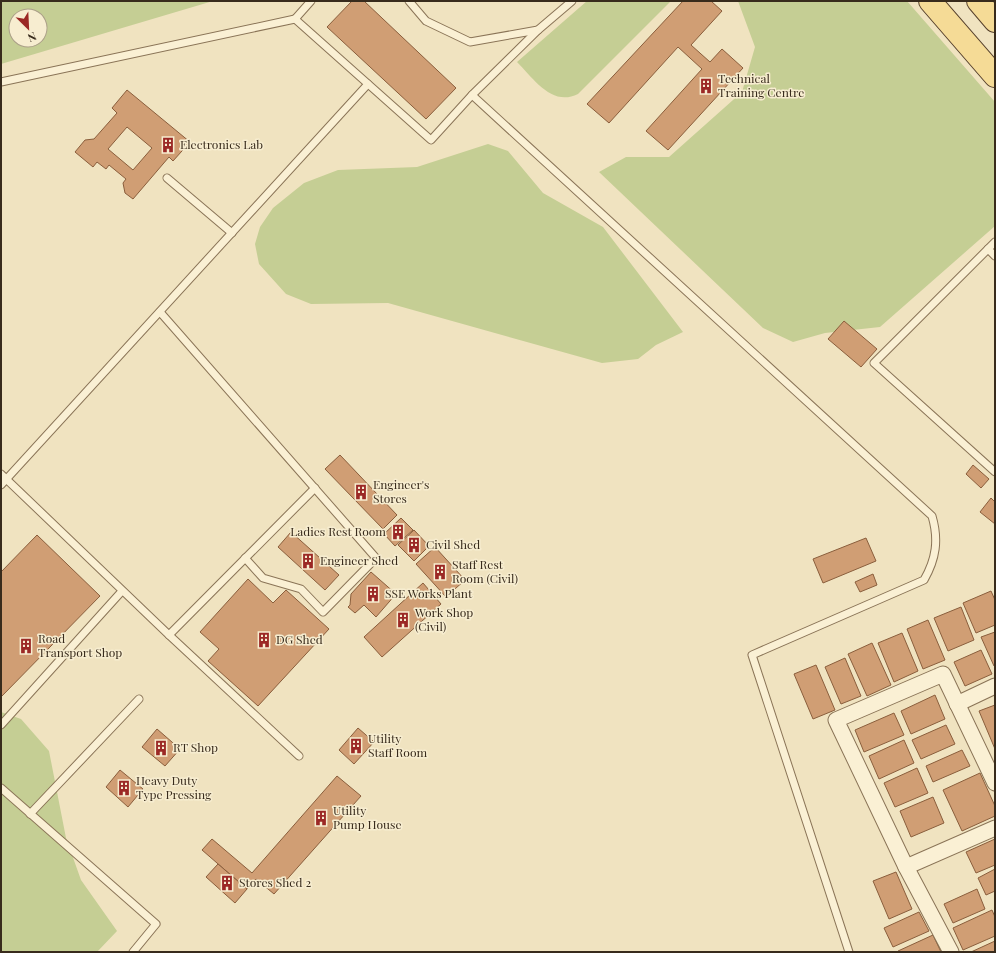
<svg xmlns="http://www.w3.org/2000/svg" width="996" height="953" viewBox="0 0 996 953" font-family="'Playfair Display',serif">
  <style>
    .green { fill: #c5ce94; fill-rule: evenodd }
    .building { fill: #d09e74; stroke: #8a5e3c; fill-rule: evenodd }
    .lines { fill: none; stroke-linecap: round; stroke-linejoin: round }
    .service-casing { stroke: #8a7457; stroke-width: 9 }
    .minor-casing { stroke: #8a7457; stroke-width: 17 }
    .primary-casing { stroke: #57412c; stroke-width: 24 }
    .service { stroke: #faf0d4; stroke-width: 7 }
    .minor { stroke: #faf0d4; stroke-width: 15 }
    .primary { stroke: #f5db96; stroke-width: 22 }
    .labels { text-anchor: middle; stroke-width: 3; stroke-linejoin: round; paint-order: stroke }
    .poi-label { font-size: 12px; fill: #382b1c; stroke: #f7edd0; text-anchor: start }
  </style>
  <rect width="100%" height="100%" fill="#f0e3c0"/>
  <!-- green -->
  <g class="green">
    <path d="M1 1H213L1 64ZM16 16H40V40H16Z"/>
    <path d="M587 1H671L578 94C552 107 534 79 517 62Z"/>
    <polygon points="738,1 907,1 995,102 995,226 880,327 825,333 793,342 763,328 599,172 626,157 669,157 742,92 755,47"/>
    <polygon points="488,144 508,151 543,193 603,227 683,332 656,345 638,359 602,363 388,303 311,304 286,294 259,264 255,244 260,227 273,208 304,183 338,170 417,167"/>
    <polygon points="1,712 21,719 49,751 66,838 81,880 117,931 97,952 1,952"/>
  </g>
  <!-- building -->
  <g class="building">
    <polygon points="352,1 364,1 456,88 426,119 327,27"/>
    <polygon points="683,1 711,1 722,11 691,45 710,62 722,49 743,68 668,150 646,131 702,69 678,47 609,123 587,104"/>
    <path d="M127 90 190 142 173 161 169 157 133 199 125 193 123 183 126 179 109 165 106 169 97 162 93 167 75 152 85 140 94 139 117 113 112 108ZM127 127 152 148 133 170 108 149Z"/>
    <polygon points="844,321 877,349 861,367 828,339"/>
    <polygon points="340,455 397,515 383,529 325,469"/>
    <polygon points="973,465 989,479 981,488 966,474"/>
    <polygon points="991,498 995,502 995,524 980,512"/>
    <polygon points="401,518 413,530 395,546 384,534"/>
    <polygon points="414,530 429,546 414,561 398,545"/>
    <polygon points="291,532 339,575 325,590 278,547"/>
    <polygon points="37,535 100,596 1,697 1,572"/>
    <polygon points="866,538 876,561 823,583 813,559"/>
    <polygon points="435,547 465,580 446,597 416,564"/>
    <polygon points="371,572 396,594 376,617 364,605 355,613 348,607 350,605 351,594"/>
    <polygon points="873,574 877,585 860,592 855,582"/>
    <polygon points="248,579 273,603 286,590 329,629 258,706 208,661 219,649 200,632"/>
    <polygon points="423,583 441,604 382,657 364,637"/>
    <polygon points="991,591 995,600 995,625 976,633 963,603"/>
    <polygon points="961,607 974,640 948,651 934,618"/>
    <polygon points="928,620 945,660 923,669 907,629"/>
    <polygon points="995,632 995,666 994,666 981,637"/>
    <polygon points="902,633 918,671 894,682 878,643"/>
    <polygon points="872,643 891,685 867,696 848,654"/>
    <polygon points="981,650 992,674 965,686 954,662"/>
    <polygon points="845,658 861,696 841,704 825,667"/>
    <polygon points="816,665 835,710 813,719 794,674"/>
    <polygon points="935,695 945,719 911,734 901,711"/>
    <polygon points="995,705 995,749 979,711"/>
    <polygon points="894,713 904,735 864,752 855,730"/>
    <polygon points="946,725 955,744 921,759 912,740"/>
    <polygon points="358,728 374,742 354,764 339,750"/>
    <polygon points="157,729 180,749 165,766 142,747"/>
    <polygon points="904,740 914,763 879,779 869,756"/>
    <polygon points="962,750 970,766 933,782 926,766"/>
    <polygon points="917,768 928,793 895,807 884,783"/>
    <polygon points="120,770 143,789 128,807 106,787"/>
    <polygon points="980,773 995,806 995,816 962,831 943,790"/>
    <polygon points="337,776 361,796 274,894 256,879 247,889 202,850 212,839 252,873"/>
    <polygon points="933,797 944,823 911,837 900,811"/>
    <polygon points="995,839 995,865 976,873 966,852"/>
    <polygon points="218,864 247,889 235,903 206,877"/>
    <polygon points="995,869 995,891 986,895 978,878"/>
    <polygon points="896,872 912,909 889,919 873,881"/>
    <polygon points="977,889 985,909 953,923 944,904"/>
    <polygon points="992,910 995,917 995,936 963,950 953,928"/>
    <polygon points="919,912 929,931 893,947 884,928"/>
    <polygon points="933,935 941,952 898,952 898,951"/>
    <polygon points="995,941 995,952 971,952"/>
  </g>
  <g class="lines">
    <defs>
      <g id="service">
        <polyline points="311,1 295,19 431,140 472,95 538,30"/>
        <polyline points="409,1 426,21 470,42 538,30 572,1"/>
        <polyline points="1,82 295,19"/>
        <path d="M472 95 932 516C939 540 936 559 924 580L752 655 849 952"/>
        <polyline points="167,178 232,233"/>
        <polyline points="995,242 874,363 995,472"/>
        <polyline points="988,249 995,256"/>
        <polyline points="160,312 376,558 323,612 301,589 263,578 245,558"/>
        <polyline points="1,474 169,635 299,756"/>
        <polyline points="1,485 368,84"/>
        <polyline points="169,635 315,488"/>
        <polyline points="1,725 122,591"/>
        <polyline points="1,788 156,924 133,952"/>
        <polyline points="30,814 139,699"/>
      </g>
      <g id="minor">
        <polyline points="957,704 995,686"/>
        <polyline points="906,867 995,828"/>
        <polyline points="951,952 906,867 836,720 943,674 995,783"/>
      </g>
      <g id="primary">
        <polyline points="930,1 995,76"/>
        <polyline points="978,1 995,21"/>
      </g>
    </defs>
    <!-- service casing -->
    <use href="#service" class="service-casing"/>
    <!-- minor casing -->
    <use href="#minor" class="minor-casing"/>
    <!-- primary casing -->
    <use href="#primary" class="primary-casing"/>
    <!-- service -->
    <use href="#service" class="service"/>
    <!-- minor -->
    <use href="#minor" class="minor"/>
    <!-- primary -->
    <use href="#primary" class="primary"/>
  </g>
  <!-- icons -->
  <defs>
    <symbol id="building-bare" viewBox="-9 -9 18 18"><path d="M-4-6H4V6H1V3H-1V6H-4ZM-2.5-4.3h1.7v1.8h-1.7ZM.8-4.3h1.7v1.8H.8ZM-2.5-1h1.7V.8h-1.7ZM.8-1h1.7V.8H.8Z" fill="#9b2825" stroke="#f7edd0" stroke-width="2.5" paint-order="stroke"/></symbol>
  </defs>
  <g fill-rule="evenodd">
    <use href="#building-bare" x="695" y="75" width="22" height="22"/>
    <use href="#building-bare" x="157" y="134" width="22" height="22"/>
    <use href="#building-bare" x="350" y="481" width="22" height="22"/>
    <use href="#building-bare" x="387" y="521" width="22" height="22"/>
    <use href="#building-bare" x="403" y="534" width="22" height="22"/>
    <use href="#building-bare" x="297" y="550" width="22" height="22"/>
    <use href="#building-bare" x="429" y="561" width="22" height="22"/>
    <use href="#building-bare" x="362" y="583" width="22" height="22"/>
    <use href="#building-bare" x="392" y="609" width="22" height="22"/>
    <use href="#building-bare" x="253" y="629" width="22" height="22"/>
    <use href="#building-bare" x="15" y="635" width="22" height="22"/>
    <use href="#building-bare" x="345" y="735" width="22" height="22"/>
    <use href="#building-bare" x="150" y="737" width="22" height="22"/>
    <use href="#building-bare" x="113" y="777" width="22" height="22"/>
    <use href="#building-bare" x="310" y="807" width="22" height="22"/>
    <use href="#building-bare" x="216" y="872" width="22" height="22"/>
  </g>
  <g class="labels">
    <!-- poi labels -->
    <g class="poi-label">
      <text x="718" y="83">Technical<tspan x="718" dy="14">Training Centre</tspan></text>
      <text x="180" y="149">Electronics Lab</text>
      <text x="373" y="489">Engineer's<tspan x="373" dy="14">Stores</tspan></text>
      <text x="386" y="536" text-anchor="end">Ladies Rest Room</text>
      <text x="426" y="549">Civil Shed</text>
      <text x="320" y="565">Engineer Shed</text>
      <text x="452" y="569">Staff Rest<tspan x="452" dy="14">Room (Civil)</tspan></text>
      <text x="385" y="598">SSE Works Plant</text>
      <text x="415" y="617">Work Shop<tspan x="415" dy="14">(Civil)</tspan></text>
      <text x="38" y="643">Road<tspan x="38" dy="14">Transport Shop</tspan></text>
      <text x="276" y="644">DG Shed</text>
      <text x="368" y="743">Utility<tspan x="368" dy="14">Staff Room</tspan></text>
      <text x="173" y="752">RT Shop</text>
      <text x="136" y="785">Heavy Duty<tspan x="136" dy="14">Type Pressing</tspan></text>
      <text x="333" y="815">Utility<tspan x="333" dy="14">Pump House</tspan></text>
      <text x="239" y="887">Stores Shed 2</text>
    </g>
  </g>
  <!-- border -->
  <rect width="996" height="953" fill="none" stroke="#382b1c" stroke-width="4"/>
  <!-- north arrow -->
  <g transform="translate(28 28) rotate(156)"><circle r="19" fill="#f7edd0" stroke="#ab9f88"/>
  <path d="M0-3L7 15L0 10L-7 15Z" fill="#9b2825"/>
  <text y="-6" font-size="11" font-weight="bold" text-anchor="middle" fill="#382b1c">N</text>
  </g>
</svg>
